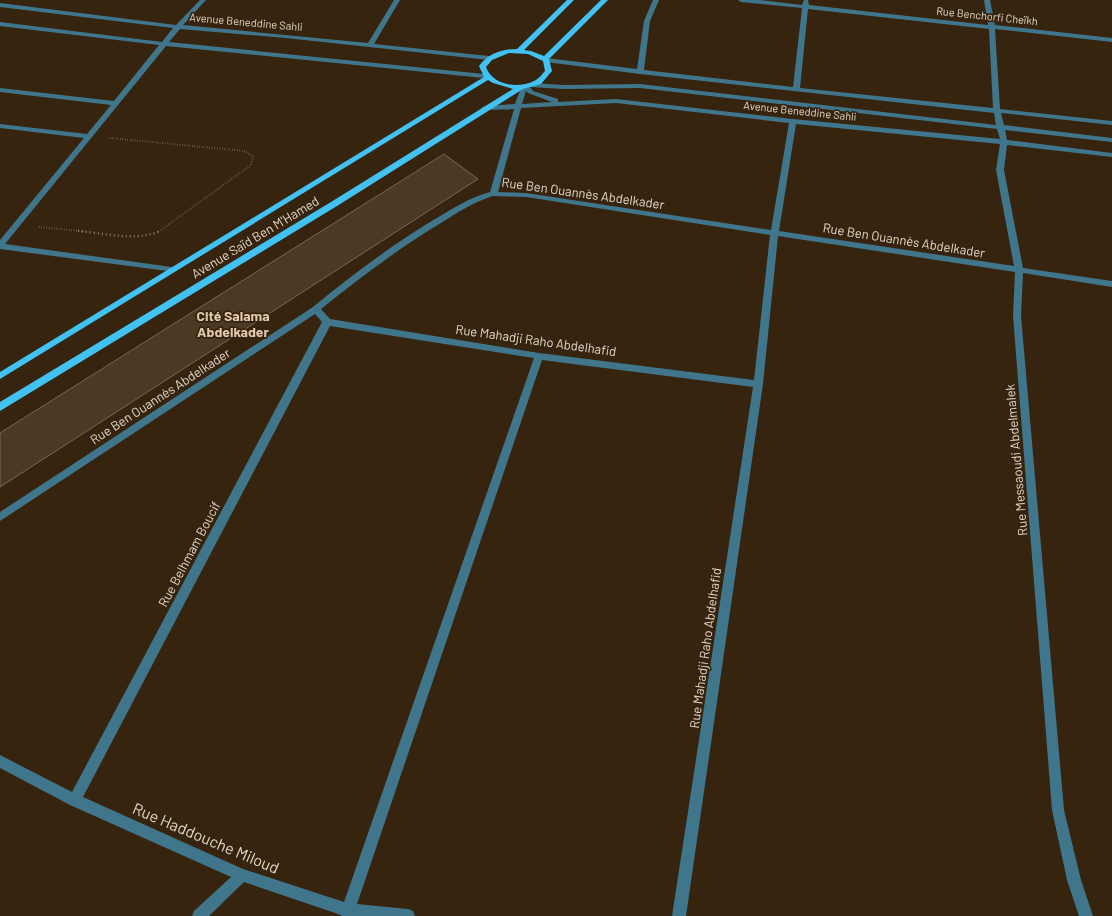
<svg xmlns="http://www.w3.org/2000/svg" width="1112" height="916" viewBox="0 0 1112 916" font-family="Barlow,sans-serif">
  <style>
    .building { fill: #4c3923; stroke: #7c674f }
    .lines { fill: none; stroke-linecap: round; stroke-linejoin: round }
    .path-far1 { stroke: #8e7f6d; stroke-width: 2; stroke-dasharray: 0.5 2; stroke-linecap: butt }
    .path { stroke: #8e7f6d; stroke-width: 2.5; stroke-dasharray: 1 3; stroke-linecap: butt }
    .minor { fill: #3f768c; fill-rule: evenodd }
    .major { fill: #41c2f2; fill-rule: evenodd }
    .labels { text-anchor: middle; stroke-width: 3.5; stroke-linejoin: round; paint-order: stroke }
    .far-street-label { font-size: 11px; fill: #e1d5c8; stroke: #36240e }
    .street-label { font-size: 13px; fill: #e1d5c8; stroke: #36240e }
    .neighbourhood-label { font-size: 14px; font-weight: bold; fill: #e2cab0; stroke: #36240e }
    .near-street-label { font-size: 16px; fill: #e1d5c8; stroke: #36240e }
  </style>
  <rect width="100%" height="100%" fill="#36240e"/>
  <!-- building -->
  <polygon class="building" points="444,154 478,179 0,487 0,433"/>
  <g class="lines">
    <!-- path-far1 -->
    <g class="path-far1">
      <polyline points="110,138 245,151 253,157 251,165 158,232"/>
      <polyline points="39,227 89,232"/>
    </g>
    <!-- path -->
    <path class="path" d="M78 231C104 233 136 242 160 231"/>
    <!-- minor -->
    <g class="minor">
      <polygon points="200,0 206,0 183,25 368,43 394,0 400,0 374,44 489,56 492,58 489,60 286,38 180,29 169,42 484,74 487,76 484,78 166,46 5,244 172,267 175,268 175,272 0,249 0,240 84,138 0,128 0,124 87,134 111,105 0,92 0,88 114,101 159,45 0,26 0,22 162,42 173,28 0,7 0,3 176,25"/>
      <path d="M653 0H659L650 21 644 70 793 87 802 8 741 2 738 0H759L802 5 804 0H808L809 5 988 25 984 0H990L995 25 1112 38V42L995 29 1000 109 1112 121V125L1001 113 1004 125 1112 138V142L1005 130 1007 140 1112 153V157L1007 145 1004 170 1023 268 1112 281V287L1023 273 1021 316 1064 810 1081 880 1093 916H1079L1067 880 1052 810 1013 316 1015 272 778 236 763 384 686 916H672L753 387 542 360 357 904 408 909 413 911 415 916H341V915L244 882 209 916H192L194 911 231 877 70 805 0 768V755L72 792 322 322 315 314 0 521V512L313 307C352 275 392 245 435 219 454 208 468 198 490 192L514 109 485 110 481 108 485 106 515 104 522 85 531 83 564 85 640 84 996 125 994 113 640 74 546 62 543 60 546 58 637 69 644 21ZM808 9 989 29 993 108 800 88ZM530 87 564 89 640 88 997 129 1000 139 793 119 616 99 558 102V99L533 91ZM526 91 528 93 552 102 522 104ZM616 103 789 123 771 230 526 193 498 192 521 108ZM796 124 1000 144 996 170 1014 266 779 231ZM493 196 526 197 770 235 754 380 539 353 330 319 321 309C360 278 399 248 441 223 458 212 474 202 493 196ZM330 326 534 358 344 902 243 869 83 797Z"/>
    </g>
    <!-- major -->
    <path class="major" d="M567 0H574L524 50 531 51 544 56 601 0H608L549 59 552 71 541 84 523 89 337 206 0 411V402L331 202 513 89 493 83 488 80 0 379V372L484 77 479 66C488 54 501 49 517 49ZM509 53 528 54 543 61 545 71C542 74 539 79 534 81 518 89 492 85 486 67L492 60Z"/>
  </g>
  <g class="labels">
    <!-- far-street labels -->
    <g class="far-street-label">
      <text transform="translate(987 16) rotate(6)" y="4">Rue Benchorfi Cheïkh</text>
      <text transform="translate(246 22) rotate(5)" y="4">Avenue Beneddine Sahli</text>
      <text transform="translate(800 111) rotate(6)" y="4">Avenue Beneddine Sahli</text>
    </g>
    <!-- street labels -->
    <g class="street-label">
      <text transform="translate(583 193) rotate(8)" y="5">Rue Ben Ouannès Abdelkader</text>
      <text transform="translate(255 237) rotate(-31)" y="5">Avenue Saïd Ben M'Hamed</text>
      <text transform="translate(904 240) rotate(9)" y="5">Rue Ben Ouannès Abdelkader</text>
      <text transform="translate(536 340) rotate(8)" y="5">Rue Mahadji Raho Abdelhafid</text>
      <text transform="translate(160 396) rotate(-33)" y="5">Rue Ben Ouannès Abdelkader</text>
      <text transform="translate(1016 460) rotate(-95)" y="5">Rue Messaoudi Abdelmalek</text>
      <text transform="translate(189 554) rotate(-62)" y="5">Rue Belhmam Boucif</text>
      <text transform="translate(705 648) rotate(-82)" y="5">Rue Mahadji Raho Abdelhafid</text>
    </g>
    <!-- neighbourhood labels -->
    <g class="neighbourhood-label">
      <text x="233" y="321">Cité Salama<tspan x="233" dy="16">Abdelkader</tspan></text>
    </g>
    <!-- near-street labels -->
    <g class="near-street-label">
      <text transform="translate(206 838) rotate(23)" y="6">Rue Haddouche Miloud</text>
    </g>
  </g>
</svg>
